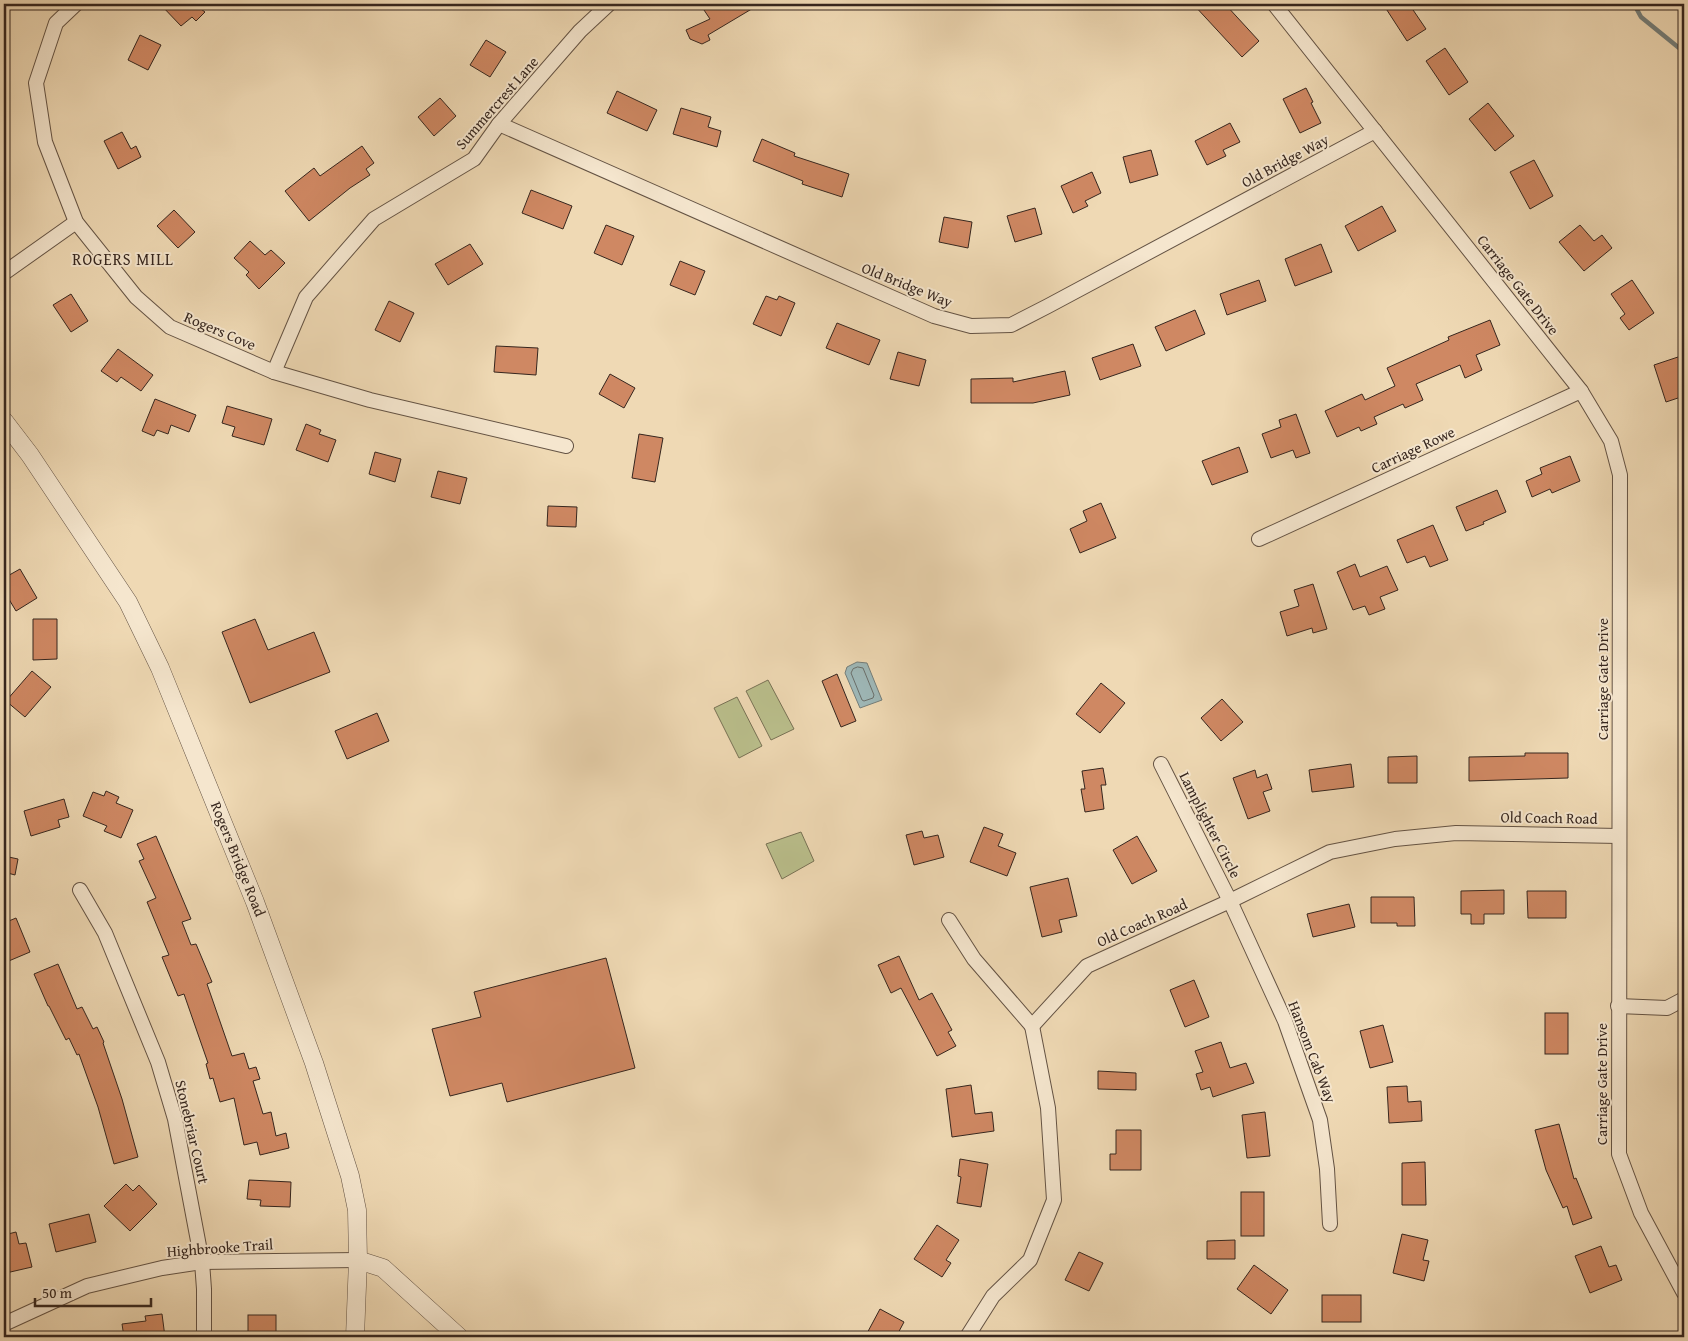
<svg xmlns="http://www.w3.org/2000/svg" width="1688" height="1341" viewBox="0 0 1688 1341" font-family="'Gentium Book Plus',serif">
  <style>
    .green { fill: #babf8c; stroke: #787255 }
    .water { fill: #9eb8b8; stroke: #747e7a }
    .lines { fill: none; stroke-linecap: round; stroke-linejoin: round }
    .shore { stroke: #6a6f6b; stroke-width: 1 }
    .stream { stroke: #747e7a; stroke-width: 4.5 }
    .building { fill: #cf8863; stroke: #36261e }
    .minor-casing { stroke: #645344; stroke-width: 16 }
    .tertiary-casing { stroke: #645344; stroke-width: 19 }
    .minor { stroke: #f5e6ce; stroke-width: 14 }
    .tertiary { stroke: #f5e6ce; stroke-width: 18 }
    .labels { text-anchor: middle; stroke-width: 4; stroke-linejoin: round; paint-order: stroke }
    .street-label { font-size: 15px; fill: #36261e; stroke: #f5e6ce }
    .neighbourhood-label { font-size: 16px; letter-spacing: 1px; fill: #36261e; stroke: #f5e6ce }
  </style>
  <rect width="100%" height="100%" fill="#efd9b4"/>
  <filter id="stains"><feTurbulence type="fractalNoise" baseFrequency=".004" numOctaves="4"/><feColorMatrix values="0 0 0 0 .2 0 0 0 0 .09 0 0 0 0 .02 0 0 0 .5 -.17"/></filter>
  <radialGradient id="worn" r=".72"><stop offset=".6" stop-color="#630" stop-opacity="0"/><stop offset="1" stop-color="#630" stop-opacity=".3"/></radialGradient>
  <!-- green -->
  <g class="green">
    <polygon points="768,680 794,729 771,740 746,691"/>
    <polygon points="737,697 762,746 739,758 714,708"/>
    <polygon points="801,832 814,861 782,879 766,844"/>
  </g>
  <!-- water -->
  <polygon class="water" points="857,662 867,663 882,700 860,708 845,673 847,667"/>
  <g class="lines">
    <!-- shore -->
    <polygon class="shore" points="858,667 863,668 874,695 873,698 864,701 862,700 851,673 853,669"/>
    <!-- stream -->
    <polyline class="stream" points="1634,4 1641,17 1684,52"/>
  </g>
  <!-- building -->
  <g class="building">
    <polygon points="160,4 207,4 201,9 205,12 196,21 192,17 181,26"/>
    <polygon points="700,4 760,4 708,35 710,40 702,44 690,39 686,30 710,19"/>
    <polygon points="1193,4 1225,4 1259,41 1242,57"/>
    <polygon points="1383,4 1409,4 1426,29 1407,41"/>
    <polygon points="140,35 161,45 148,70 128,60"/>
    <polygon points="486,40 506,52 490,77 470,65"/>
    <polygon points="1445,48 1468,82 1449,95 1426,61"/>
    <polygon points="1306,88 1313,102 1311,103 1321,123 1300,133 1283,99"/>
    <polygon points="617,91 657,110 647,131 607,113"/>
    <polygon points="440,98 456,116 434,136 418,117"/>
    <polygon points="1488,103 1514,136 1495,151 1469,119"/>
    <polygon points="681,108 711,117 708,127 721,131 717,147 673,134"/>
    <polygon points="1230,123 1240,142 1223,150 1226,156 1207,165 1195,141"/>
    <polygon points="122,132 131,149 136,146 141,157 118,169 104,141"/>
    <polygon points="762,139 795,153 794,156 849,174 842,197 802,184 803,181 753,161"/>
    <polygon points="362,146 374,163 366,169 370,175 350,188 309,221 285,191 314,168 320,176"/>
    <polygon points="1151,150 1158,175 1130,183 1123,157"/>
    <polygon points="1534,160 1553,196 1530,209 1510,172"/>
    <polygon points="1092,172 1101,193 1085,201 1088,206 1073,213 1061,186"/>
    <polygon points="531,190 572,206 563,229 522,213"/>
    <polygon points="1382,206 1396,231 1358,251 1345,226"/>
    <polygon points="1035,208 1042,234 1015,242 1007,216"/>
    <polygon points="174,210 195,232 178,248 157,226"/>
    <polygon points="944,217 972,222 968,248 939,242"/>
    <polygon points="606,225 634,236 622,265 594,253"/>
    <polygon points="1580,225 1594,241 1602,235 1612,248 1584,271 1559,242"/>
    <polygon points="250,241 265,255 271,250 285,263 259,289 246,275 249,272 234,258"/>
    <polygon points="470,244 483,264 448,285 435,264"/>
    <polygon points="1321,244 1332,272 1295,286 1285,259"/>
    <polygon points="680,261 705,271 695,295 670,285"/>
    <polygon points="1259,280 1266,301 1227,315 1220,294"/>
    <polygon points="1632,280 1654,313 1629,330 1620,318 1625,314 1611,294"/>
    <polygon points="71,294 88,321 71,332 53,305"/>
    <polygon points="766,296 777,300 779,296 795,303 781,336 753,324"/>
    <polygon points="389,301 414,313 400,342 375,330"/>
    <polygon points="1195,310 1205,334 1166,351 1155,327"/>
    <polygon points="1490,320 1500,345 1476,355 1482,370 1465,378 1460,365 1416,384 1423,400 1405,408 1403,404 1374,417 1377,424 1361,431 1359,427 1337,437 1325,411 1362,394 1365,400 1395,386 1387,368 1449,340 1448,337"/>
    <polygon points="837,323 880,340 869,365 826,348"/>
    <polygon points="1133,344 1141,366 1100,380 1092,358"/>
    <polygon points="496,346 538,348 536,375 494,372"/>
    <polygon points="118,349 153,375 141,391 121,377 117,382 101,371"/>
    <polygon points="898,352 926,360 919,386 890,379"/>
    <polygon points="1681,356 1684,365 1684,396 1666,402 1654,365"/>
    <polygon points="1065,371 1070,395 1033,403 971,403 971,379 1013,378 1013,382"/>
    <polygon points="610,374 635,388 624,408 599,394"/>
    <polygon points="155,399 196,415 189,432 171,425 168,434 157,430 154,436 142,431"/>
    <polygon points="227,406 272,419 264,445 232,436 235,427 222,423"/>
    <polygon points="1296,414 1310,453 1296,458 1293,450 1271,458 1262,434 1281,427 1279,420"/>
    <polygon points="306,424 321,430 319,434 336,440 328,462 296,450"/>
    <polygon points="639,434 663,438 655,482 632,478"/>
    <polygon points="1239,447 1248,472 1212,485 1202,461"/>
    <polygon points="375,452 401,459 395,482 369,474"/>
    <polygon points="1570,456 1580,481 1552,493 1550,489 1532,497 1526,481 1542,474 1540,468"/>
    <polygon points="438,471 467,478 460,504 431,497"/>
    <polygon points="1497,490 1506,512 1483,522 1484,524 1466,531 1456,507"/>
    <polygon points="1101,503 1116,538 1080,553 1070,529 1087,521 1083,511"/>
    <polygon points="548,506 577,507 576,527 547,526"/>
    <polygon points="1433,525 1448,560 1430,567 1425,556 1407,563 1397,540"/>
    <polygon points="1355,564 1360,577 1387,566 1398,590 1380,597 1385,609 1369,615 1365,606 1353,610 1337,572"/>
    <polygon points="20,569 37,598 16,611 4,591 4,578"/>
    <polygon points="1313,584 1327,629 1313,633 1312,628 1287,636 1280,612 1299,606 1294,590"/>
    <polygon points="33,619 57,619 57,659 33,660"/>
    <polygon points="255,619 268,650 314,632 330,672 250,703 222,632"/>
    <polygon points="32,671 51,687 25,717 6,701"/>
    <polygon points="837,674 856,721 841,727 822,681"/>
    <polygon points="1101,683 1125,703 1100,733 1076,714"/>
    <polygon points="1222,699 1243,722 1221,741 1201,718"/>
    <polygon points="377,713 389,741 347,759 335,731"/>
    <polygon points="1525,753 1568,753 1568,778 1469,781 1469,757 1525,756"/>
    <polygon points="1417,756 1417,783 1388,783 1388,757"/>
    <polygon points="1351,764 1354,787 1312,792 1309,770"/>
    <polygon points="1103,768 1106,785 1101,785 1104,809 1085,812 1081,789 1085,789 1082,771"/>
    <polygon points="1255,770 1257,778 1267,774 1272,789 1263,792 1270,811 1248,819 1233,778"/>
    <polygon points="106,791 119,797 116,803 133,810 121,838 104,831 107,826 83,816 93,792 104,796"/>
    <polygon points="64,799 69,817 58,820 60,827 31,836 24,811"/>
    <polygon points="984,827 1003,834 998,846 1016,853 1007,876 970,862"/>
    <polygon points="922,831 924,838 938,835 944,857 914,865 906,835"/>
    <polygon points="156,836 191,919 182,922 191,945 196,944 212,982 207,984 232,1056 244,1053 249,1069 256,1067 260,1079 253,1081 263,1114 271,1112 276,1136 286,1133 289,1148 260,1155 257,1142 244,1145 234,1098 220,1102 213,1078 210,1079 206,1064 208,1063 184,994 178,996 162,957 169,955 147,902 156,898 139,861 144,859 137,844"/>
    <polygon points="1137,836 1157,871 1132,884 1113,850"/>
    <polygon points="4,856 18,859 15,875 4,872"/>
    <polygon points="1068,878 1077,916 1059,920 1062,932 1042,937 1030,887"/>
    <polygon points="1504,890 1504,914 1484,914 1484,924 1471,924 1471,914 1461,914 1461,891"/>
    <polygon points="1527,891 1566,891 1566,918 1528,918"/>
    <polygon points="1371,897 1414,897 1415,926 1397,926 1397,923 1371,923"/>
    <polygon points="1349,904 1355,927 1313,937 1307,914"/>
    <polygon points="16,918 30,952 4,963 4,923"/>
    <polygon points="899,956 919,1000 932,993 952,1030 948,1032 956,1046 937,1056 901,988 891,993 878,965"/>
    <polygon points="606,958 635,1068 507,1102 502,1083 450,1096 432,1029 481,1017 474,992"/>
    <polygon points="58,964 77,1009 82,1007 93,1029 97,1027 104,1042 103,1043 122,1099 138,1157 114,1164 98,1107 79,1054 77,1055 69,1038 66,1040 49,1006 48,1006 34,974"/>
    <polygon points="1194,980 1209,1017 1185,1027 1170,990"/>
    <rect x="1545" y="1013" width="23" height="41"/>
    <polygon points="1383,1025 1393,1062 1370,1068 1360,1031"/>
    <polygon points="1221,1042 1230,1068 1246,1063 1254,1083 1213,1097 1210,1087 1201,1090 1196,1074 1203,1072 1195,1051"/>
    <polygon points="1098,1071 1136,1073 1136,1090 1098,1089"/>
    <polygon points="971,1085 975,1114 992,1112 994,1131 952,1137 946,1089"/>
    <polygon points="1407,1086 1408,1102 1421,1101 1422,1121 1389,1123 1387,1087"/>
    <polygon points="1265,1112 1270,1156 1247,1158 1242,1115"/>
    <polygon points="1559,1124 1574,1179 1576,1178 1592,1218 1573,1225 1567,1206 1563,1208 1546,1170 1535,1130"/>
    <polygon points="1116,1130 1141,1130 1141,1170 1110,1170 1110,1154 1116,1154"/>
    <polygon points="960,1159 988,1164 981,1207 957,1203 961,1177 958,1176"/>
    <polygon points="1425,1162 1426,1205 1402,1205 1402,1163"/>
    <polygon points="249,1180 291,1182 290,1207 260,1206 261,1200 247,1199"/>
    <polygon points="126,1184 133,1191 139,1185 157,1204 130,1231 104,1206"/>
    <rect x="1241" y="1192" width="23" height="44"/>
    <polygon points="89,1214 96,1242 56,1252 49,1224"/>
    <polygon points="937,1225 959,1240 946,1260 951,1263 942,1277 914,1259"/>
    <polygon points="16,1232 19,1244 26,1243 32,1267 6,1273 4,1265 4,1235"/>
    <polygon points="1402,1234 1428,1240 1423,1260 1429,1261 1424,1281 1393,1273"/>
    <polygon points="1235,1240 1235,1259 1207,1259 1207,1241"/>
    <polygon points="1601,1246 1609,1267 1616,1265 1622,1280 1590,1293 1575,1256"/>
    <polygon points="1079,1252 1103,1263 1089,1291 1065,1280"/>
    <polygon points="1254,1265 1288,1290 1271,1314 1237,1289"/>
    <rect x="1322" y="1295" width="39" height="27"/>
    <polygon points="880,1309 904,1322 896,1337 865,1337"/>
    <polygon points="162,1314 165,1337 124,1337 122,1324 146,1321 145,1316"/>
    <rect x="248" y="1315" width="28" height="22"/>
  </g>
  <g class="lines">
    <defs>
      <g id="minor">
        <polyline points="76,4 56,23 36,83 45,142 76,222 136,297 170,327 274,372 370,400 566,446"/>
        <polyline points="1274,4 1581,391 1611,441 1620,475 1619,1154 1641,1213 1684,1293"/>
        <polyline points="499,124 934,316 971,326 1011,325 1048,306 1375,131"/>
        <polyline points="4,273 76,222"/>
        <polyline points="274,372 306,297 374,219 474,159 499,124 580,31 609,4"/>
        <polyline points="1259,539 1581,391"/>
        <polyline points="1161,764 1230,901 1285,1021 1320,1120 1327,1169 1330,1224"/>
        <polyline points="80,890 105,933 158,1062 175,1119 202,1262 204,1289 204,1337"/>
        <polyline points="949,920 974,959 1032,1026"/>
        <polyline points="1618,1006 1667,1008 1684,999"/>
        <polyline points="1032,1026 1087,966 1230,901 1330,852 1395,839 1456,833 1619,836"/>
        <polyline points="4,1324 87,1286 162,1268 202,1262 358,1260"/>
        <polyline points="967,1337 993,1296 1030,1260 1054,1200 1048,1108 1032,1026"/>
      </g>
      <g id="tertiary">
        <polyline points="4,421 30,455 128,602 160,668 255,902 314,1063 350,1176 357,1210 358,1260 355,1337"/>
        <polyline points="358,1260 383,1268 459,1337"/>
      </g>
    </defs>
    <!-- minor casing -->
    <use href="#minor" class="minor-casing"/>
    <!-- tertiary casing -->
    <use href="#tertiary" class="tertiary-casing"/>
    <!-- minor -->
    <use href="#minor" class="minor"/>
    <!-- tertiary -->
    <use href="#tertiary" class="tertiary"/>
  </g>
  <g class="labels">
    <!-- street labels -->
    <g class="street-label">
      <text transform="translate(497 103) rotate(-49)" y="5">Summercrest Lane</text>
      <text transform="translate(1285 161) rotate(-28)" y="5">Old Bridge Way</text>
      <text transform="translate(907 285) rotate(22)" y="5">Old Bridge Way</text>
      <text transform="translate(1518 285) rotate(52)" y="5">Carriage Gate Drive</text>
      <text transform="translate(220 331) rotate(23)" y="5">Rogers Cove</text>
      <text transform="translate(1413 450) rotate(-25)" y="5">Carriage Rowe</text>
      <text transform="translate(1603 679) rotate(-90)" y="5">Carriage Gate Drive</text>
      <text transform="translate(1549 818) rotate(1)" y="5">Old Coach Road</text>
      <text transform="translate(1210 825) rotate(63)" y="5">Lamplighter Circle</text>
      <text transform="translate(238 859) rotate(68)" y="5">Rogers Bridge Road</text>
      <text transform="translate(1142 923) rotate(-24)" y="5">Old Coach Road</text>
      <text transform="translate(1312 1052) rotate(69)" y="5">Hansom Cab Way</text>
      <text transform="translate(1602 1084) rotate(-90)" y="5">Carriage Gate Drive</text>
      <text transform="translate(192 1132) rotate(77)" y="5">Stonebriar Court</text>
      <text transform="translate(220 1248) rotate(-4)" y="5">Highbrooke Trail</text>
    </g>
    <!-- neighbourhood labels -->
    <g class="neighbourhood-label">
      <text x="123" y="265">ROGERS MILL</text>
    </g>
  </g>
  <!-- margin -->
  <rect width="1688" height="1341" fill="none" stroke="#efd9b4" stroke-width="20"/>
  <rect x="5" y="5" width="1678" height="1331" fill="none" stroke="#36261e" stroke-width="2.5"/>
  <rect x="10" y="10" width="1668" height="1321" fill="none" stroke="#36261e"/>
  <!-- scale -->
  <path d="M35 1298v8h116v-8" fill="none" stroke="#36261e" stroke-width="2.5"/>
  <text x="42" y="1298" font-size="15" fill="#36261e" stroke="#f5e6ce" stroke-width="4" paint-order="stroke">50 m</text>
  <rect width="100%" height="100%" filter="url(#stains)"/>
  <rect width="100%" height="100%" fill="url(#worn)"/>
</svg>
